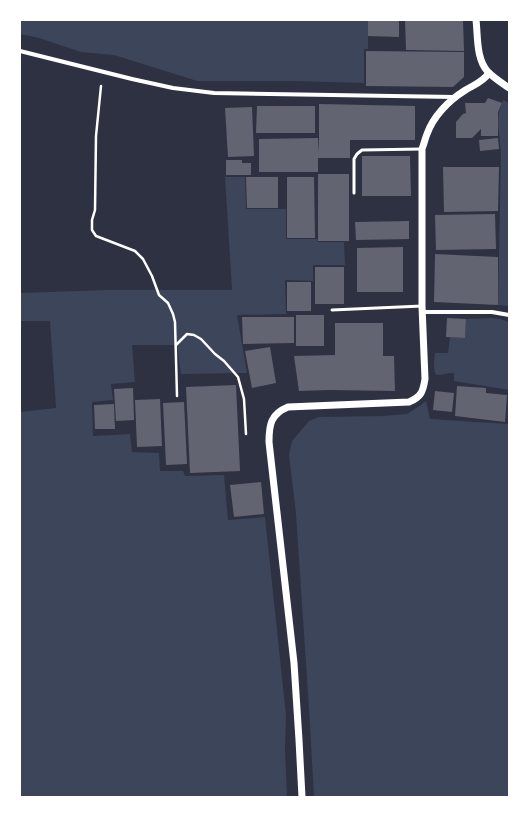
<svg xmlns="http://www.w3.org/2000/svg" width="529" height="817" viewBox="0 0 529 817" font-family="Figtree,sans-serif">
  <style>
    .green { fill: #3c4559 }
    .building { fill: #626471 }
    .lines { fill: none; stroke-linecap: round; stroke-linejoin: round }
    .path { stroke: #fff; stroke-width: 2.5 }
    .service { stroke: #fff; stroke-width: 3 }
    .minor { stroke: #fff; stroke-width: 4 }
    .tertiary { stroke: #fff; stroke-width: 7 }
  </style>
  <rect width="100%" height="100%" fill="#2d3142"/>
  <!-- green -->
  <g class="green">
    <polygon points="20,20 368,20 368,49 364,49 364,83 292,81 197,81 114,55 81,52 39,38 20,34"/>
    <polygon points="503,100 509,103 509,306 498,305 501,153 498,123 499,112"/>
    <polygon points="225,177 245,177 246,209 286,209 286,239 317,239 318,242 344,242 345,265 313,265 313,281 285,280 286,314 237,315 247,373 181,374 177,345 132,345 135,382 111,384 113,400 92,402 93,436 130,434 132,452 159,453 160,471 183,471 185,476 224,475 228,520 265,517 286,715 285,749 287,797 20,797 20,412 56,408 50,321 20,321 20,293 107,290 232,290"/>
    <path d="M491 318 500 319 509 322V390L454 381V373C448 373 443 375 436 375 433 369 434 360 435 353H448L450 337 465 338 466 319Z"/>
    <polygon points="426,401 430,419 509,424 509,797 314,797 309,708 296,514 289,455 292,441 309,421 319,417 383,416 407,414 421,405"/>
  </g>
  <!-- building -->
  <g class="building">
    <polygon points="368,20 399,20 399,37 368,36"/>
    <polygon points="405,20 463,20 464,51 406,50"/>
    <polygon points="366,51 464,52 464,77 453,87 366,86"/>
    <polygon points="488,98 502,103 498,112 498,136 481,136 481,129 472,138 456,138 456,122 463,114 466,113 465,103 485,103"/>
    <polygon points="319,104 415,106 415,140 350,140 350,158 318,158 318,172 259,172 259,139 318,138 319,153"/>
    <polygon points="257,106 315,106 315,133 256,133"/>
    <polygon points="252,107 254,156 228,157 225,108"/>
    <polygon points="498,138 499,149 480,151 479,140"/>
    <polygon points="362,156 410,156 411,196 362,196"/>
    <polygon points="226,160 242,160 242,163 251,163 251,175 226,175"/>
    <polygon points="443,167 499,167 498,211 444,212"/>
    <rect x="318" y="174" width="31" height="67"/>
    <polygon points="246,177 278,177 278,208 247,208"/>
    <polygon points="287,177 314,177 315,238 287,238"/>
    <polygon points="495,214 496,249 436,250 435,215"/>
    <polygon points="409,221 409,239 356,240 355,222"/>
    <polygon points="403,247 403,292 357,292 357,248"/>
    <polygon points="435,254 498,257 498,305 434,302"/>
    <rect x="315" y="267" width="29" height="37"/>
    <rect x="287" y="282" width="24" height="29"/>
    <rect x="296" y="315" width="28" height="31"/>
    <polygon points="242,317 294,317 294,343 243,344"/>
    <polygon points="447,318 466,319 465,338 446,337"/>
    <polygon points="335,323 383,323 383,356 394,356 395,391 329,390 299,391 294,356 335,355"/>
    <polygon points="270,347 276,383 252,388 245,351"/>
    <polygon points="236,385 240,471 190,473 186,387"/>
    <polygon points="457,386 486,388 486,393 507,395 505,422 455,416"/>
    <polygon points="133,388 134,420 116,421 114,389"/>
    <polygon points="435,391 454,393 452,412 433,410"/>
    <polygon points="160,399 162,446 137,447 135,400"/>
    <polygon points="184,402 187,464 166,465 163,403"/>
    <polygon points="114,404 115,429 95,429 94,405"/>
    <polygon points="261,482 264,514 234,517 230,485"/>
  </g>
  <g class="lines">
    <!-- path -->
    <g class="path">
      <polyline points="101,86 96,136 95,210 92,220 92,230 96,236 135,251 143,259 152,276 159,295 168,303 173,314 175,322 177,396"/>
      <polyline points="176,345 187,334 194,335 201,339 215,354 224,361 238,377 244,399 246,434"/>
    </g>
    <!-- service -->
    <g class="service">
      <polyline points="354,193 354,159 357,154 362,150 422,149"/>
      <polyline points="332,310 422,306"/>
    </g>
    <!-- minor -->
    <g class="minor">
      <polyline points="20,51 132,79 173,88 214,93 455,97"/>
      <polyline points="423,312 492,312 509,315"/>
    </g>
    <!-- tertiary -->
    <g class="tertiary">
      <path d="M476 20C478 37 476 59 488 72 494 78 502 83 509 88"/>
      <path d="M302 797 299 740 294 663 269 442C269 424 271 414 288 407L409 402C421 397 423 392 425 379L422 306V149C424 144 425 139 427 134 433 117 448 101 464 91 473 85 482 83 489 73"/>
    </g>
  </g>
  <!-- border -->
  <rect width="529" height="817" fill="none" stroke="#ffffff" stroke-width="42"/>
</svg>
